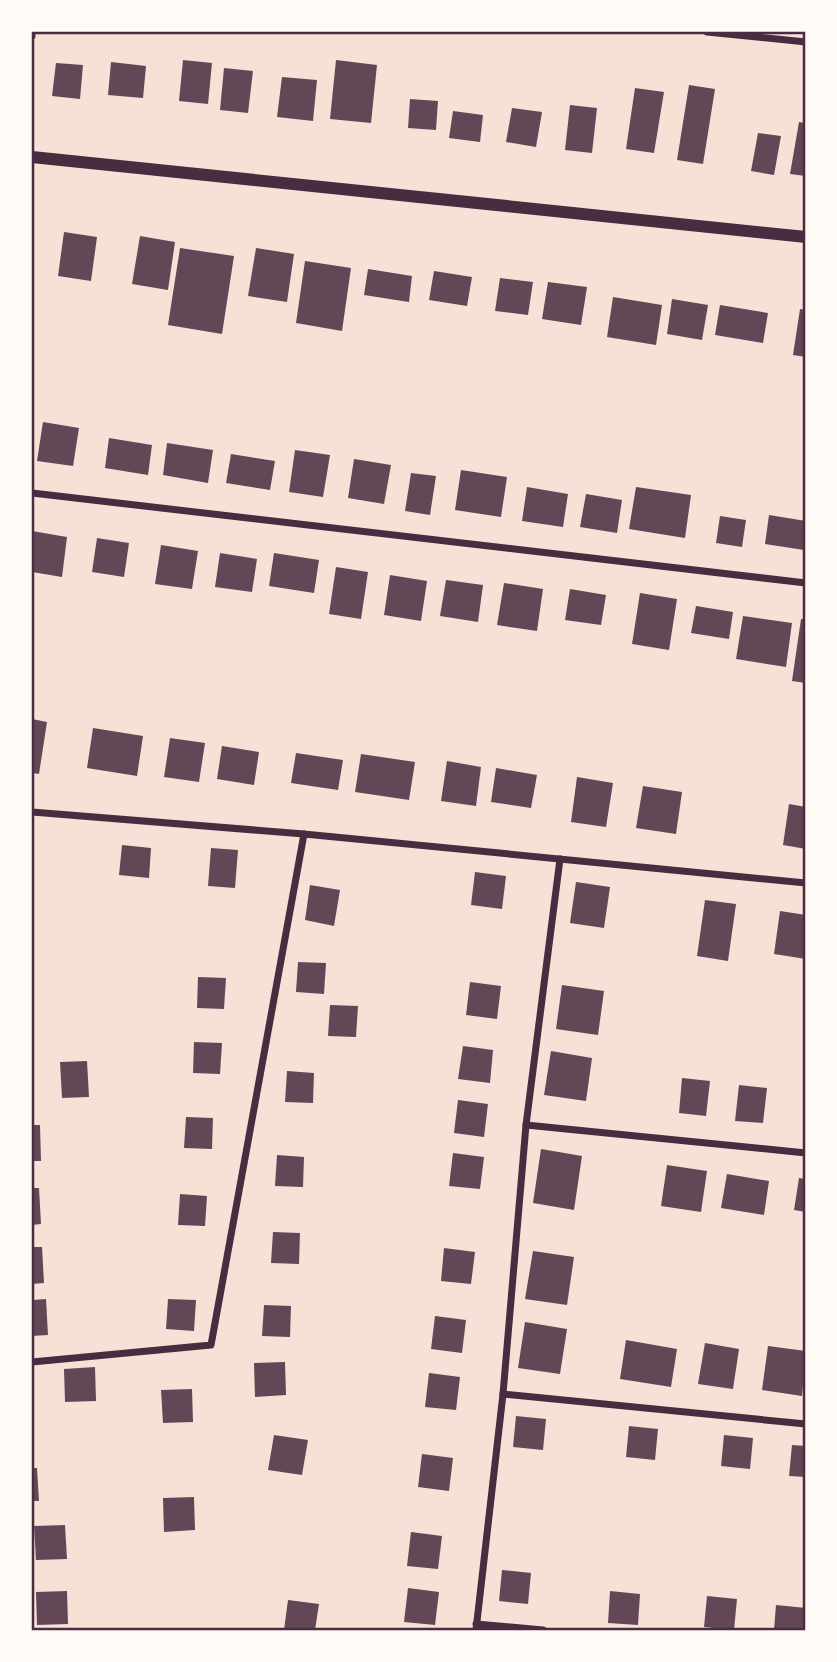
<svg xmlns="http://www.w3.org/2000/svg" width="837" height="1662" viewBox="0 0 837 1662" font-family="Lato,sans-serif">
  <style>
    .building { fill: #644757 }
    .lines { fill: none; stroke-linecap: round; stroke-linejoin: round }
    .minor { stroke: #4a2c40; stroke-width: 7 }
    .tertiary { stroke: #4a2c40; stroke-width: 12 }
    .neatline { fill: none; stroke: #4a2c40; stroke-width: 2.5 }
  </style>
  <rect width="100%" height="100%" fill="#f7e1d7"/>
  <!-- building -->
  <g class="building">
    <polygon points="183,60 212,63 208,104 179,101"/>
    <polygon points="336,60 377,65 371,123 330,119"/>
    <polygon points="111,62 146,66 143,98 108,95"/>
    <polygon points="56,63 83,65 80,99 52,96"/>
    <polygon points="224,68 253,71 248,113 220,110"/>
    <polygon points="282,77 317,80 313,121 277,117"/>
    <polygon points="689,85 715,89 703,164 677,160"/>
    <polygon points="635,88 664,92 654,153 626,149"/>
    <polygon points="410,99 438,101 436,130 408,128"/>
    <polygon points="570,105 597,108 592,153 565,150"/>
    <polygon points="512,108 542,112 536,147 506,142"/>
    <polygon points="453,111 483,115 480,142 449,138"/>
    <polygon points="799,122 806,123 806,176 790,174"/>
    <polygon points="758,133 781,136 774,175 751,171"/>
    <polygon points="64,232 97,237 91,281 58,276"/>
    <polygon points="140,236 175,242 168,290 132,284"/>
    <polygon points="180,248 234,256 222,334 168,325"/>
    <polygon points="256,248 294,254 287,302 248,296"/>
    <polygon points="305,261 351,268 342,331 296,323"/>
    <polygon points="368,269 412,276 409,302 364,295"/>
    <polygon points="434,271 472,277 467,306 429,300"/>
    <polygon points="500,278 533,282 528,315 495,311"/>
    <polygon points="548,282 587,287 581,325 542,319"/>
    <polygon points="613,297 662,305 656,345 607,337"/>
    <polygon points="672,299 708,305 702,340 667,334"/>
    <polygon points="720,305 768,313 763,343 715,335"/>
    <polygon points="800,309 806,310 806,357 793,355"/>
    <polygon points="43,422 79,428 73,466 37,461"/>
    <polygon points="109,438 152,445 148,475 105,468"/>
    <polygon points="167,443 213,450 208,483 163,475"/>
    <polygon points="295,450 330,455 323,497 289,492"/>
    <polygon points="231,454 275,461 270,490 226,483"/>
    <polygon points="354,459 391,465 384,504 348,498"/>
    <polygon points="461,470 507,477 501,517 455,510"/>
    <polygon points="411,473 436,476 430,515 405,511"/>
    <polygon points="527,487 568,494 563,527 522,521"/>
    <polygon points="636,487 691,495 685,538 629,529"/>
    <polygon points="586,494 622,500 617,533 580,527"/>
    <polygon points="769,515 806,521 804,550 765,544"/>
    <polygon points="720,516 746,520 742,547 716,543"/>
    <polygon points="32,531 67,537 62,577 32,572"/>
    <polygon points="97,538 129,543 124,577 92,572"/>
    <polygon points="161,545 198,551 192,589 155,584"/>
    <polygon points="220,553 257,559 252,592 215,587"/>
    <polygon points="274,553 319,560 314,593 269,586"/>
    <polygon points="336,567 368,572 361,619 329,614"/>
    <polygon points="390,575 427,581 421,621 384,615"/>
    <polygon points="446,580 483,585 478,622 440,616"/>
    <polygon points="504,583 543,589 537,631 497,625"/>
    <polygon points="570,589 606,595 601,625 565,620"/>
    <polygon points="640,593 677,599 669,650 632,644"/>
    <polygon points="696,606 733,612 729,639 691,633"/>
    <polygon points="743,616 792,623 786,667 736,659"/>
    <polygon points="801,619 806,619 806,683 792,681"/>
    <polygon points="32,719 47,722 39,774 32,773"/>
    <polygon points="93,728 143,736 137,776 87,768"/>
    <polygon points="170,738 205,743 199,782 164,777"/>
    <polygon points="222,746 259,752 254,785 217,779"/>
    <polygon points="296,753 343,760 338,790 291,783"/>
    <polygon points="361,754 415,762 409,800 355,792"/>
    <polygon points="447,761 481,767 476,806 441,801"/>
    <polygon points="496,768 537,775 531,808 491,802"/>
    <polygon points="577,777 613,783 606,827 571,822"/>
    <polygon points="643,786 682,792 676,834 636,828"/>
    <polygon points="789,804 806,807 806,849 783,845"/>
    <polygon points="122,845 151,848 149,878 119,875"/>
    <polygon points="211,848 238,850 235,888 208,886"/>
    <polygon points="475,872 506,876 502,909 471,905"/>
    <polygon points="576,882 610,887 604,928 570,923"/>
    <polygon points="310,885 340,890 334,926 305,920"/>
    <polygon points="705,900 736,904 728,961 697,956"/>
    <polygon points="780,911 806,915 806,959 774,954"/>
    <polygon points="298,962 326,963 324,994 296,992"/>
    <polygon points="198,977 226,978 224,1009 197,1008"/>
    <polygon points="470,982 501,986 497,1019 466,1015"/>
    <polygon points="562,985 604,991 598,1035 556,1029"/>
    <polygon points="330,1005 358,1006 356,1037 328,1036"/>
    <polygon points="194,1042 222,1043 220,1074 193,1073"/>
    <polygon points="463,1046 493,1050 490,1083 458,1079"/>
    <polygon points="551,1051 592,1058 586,1101 544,1095"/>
    <polygon points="87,1061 89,1097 62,1098 60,1062"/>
    <polygon points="287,1071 314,1073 313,1103 285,1102"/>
    <polygon points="682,1078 710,1081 706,1116 679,1113"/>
    <polygon points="739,1085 767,1088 763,1123 735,1121"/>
    <polygon points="458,1100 488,1104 484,1137 454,1133"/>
    <polygon points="186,1117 213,1118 212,1149 184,1148"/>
    <polygon points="32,1125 40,1125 41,1161 32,1161"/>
    <polygon points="541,1149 582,1156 574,1210 533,1203"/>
    <polygon points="453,1153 484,1157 480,1189 449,1186"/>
    <polygon points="277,1155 304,1157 303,1187 275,1186"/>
    <polygon points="667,1165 707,1171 701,1212 661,1206"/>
    <polygon points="727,1174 769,1181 764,1215 721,1208"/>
    <polygon points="799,1178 806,1179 806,1212 794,1210"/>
    <polygon points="32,1188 39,1188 41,1224 32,1225"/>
    <polygon points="180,1194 207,1196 205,1226 178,1225"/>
    <polygon points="273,1232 300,1233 299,1264 271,1263"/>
    <polygon points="32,1247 42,1247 44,1283 32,1284"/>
    <polygon points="444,1248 475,1252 471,1284 441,1281"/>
    <polygon points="533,1251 574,1257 567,1305 525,1299"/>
    <polygon points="46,1299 48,1335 32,1336 32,1300"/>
    <polygon points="168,1299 196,1300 194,1331 166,1329"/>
    <polygon points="264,1305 291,1306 290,1337 262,1336"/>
    <polygon points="435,1316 466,1320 462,1353 431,1349"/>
    <polygon points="525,1322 567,1329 560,1374 518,1368"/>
    <polygon points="626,1340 677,1349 671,1387 620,1379"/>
    <polygon points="705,1343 739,1349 733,1389 698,1384"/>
    <polygon points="768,1346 806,1351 802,1396 762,1390"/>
    <polygon points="285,1362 286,1395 255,1397 254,1363"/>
    <polygon points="95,1367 96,1401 65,1402 64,1369"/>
    <polygon points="429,1373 460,1377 456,1410 425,1407"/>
    <polygon points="192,1389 193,1422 163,1423 161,1390"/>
    <polygon points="516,1416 546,1419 543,1450 513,1447"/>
    <polygon points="629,1426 658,1429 655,1460 626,1457"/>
    <polygon points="274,1435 308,1440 302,1475 268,1470"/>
    <polygon points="724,1435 753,1438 750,1469 721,1466"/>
    <polygon points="792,1445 806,1446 806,1477 789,1476"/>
    <polygon points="422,1454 453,1458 449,1491 418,1487"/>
    <polygon points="32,1468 37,1468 39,1501 32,1501"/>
    <polygon points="194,1497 195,1530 164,1532 163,1498"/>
    <polygon points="65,1525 67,1559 36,1560 34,1526"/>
    <polygon points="411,1532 442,1536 438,1569 407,1566"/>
    <polygon points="502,1570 531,1573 528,1604 499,1601"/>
    <polygon points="408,1588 439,1592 435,1625 404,1622"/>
    <polygon points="67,1591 68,1624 37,1625 36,1592"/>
    <polygon points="610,1591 640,1594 638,1625 608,1623"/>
    <polygon points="707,1596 737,1599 734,1630 704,1627"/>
    <polygon points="288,1600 319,1604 315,1630 284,1630"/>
    <polygon points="776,1605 806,1608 804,1630 774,1630"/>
  </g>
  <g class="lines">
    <!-- minor -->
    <g class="minor">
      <polyline points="707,32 806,42"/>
      <polyline points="32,36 32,32"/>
      <polyline points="32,493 806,583"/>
      <polyline points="32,812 304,834 806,883"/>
      <polyline points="526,1125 806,1153"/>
      <polyline points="32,1362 211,1345 304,834"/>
      <polyline points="503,1394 806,1424"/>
      <polyline points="476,1624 543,1630"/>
      <polyline points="476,1630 503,1394 526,1125 560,859"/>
    </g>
    <!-- tertiary -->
    <polyline class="tertiary" points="32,157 806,237"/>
  </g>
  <!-- border -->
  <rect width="837" height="1662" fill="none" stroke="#fffaf5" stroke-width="66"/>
  <rect x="33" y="33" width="771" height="1596" class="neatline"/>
</svg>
